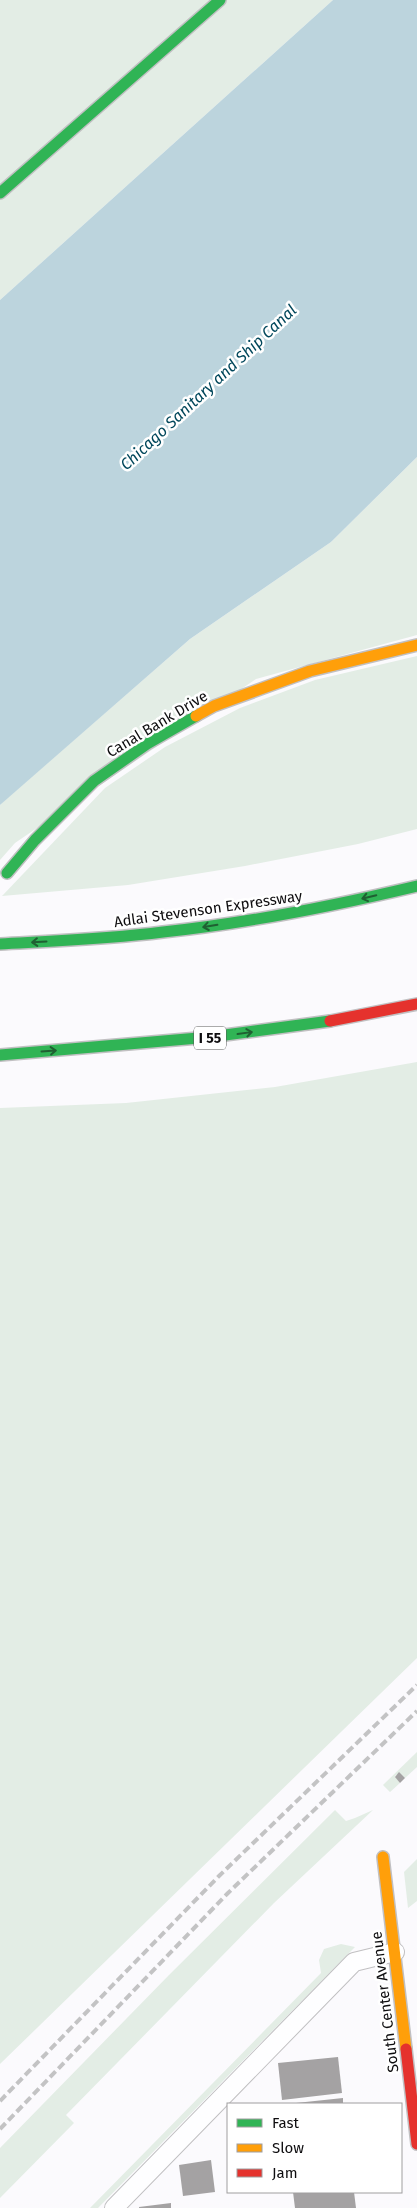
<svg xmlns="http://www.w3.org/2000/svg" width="417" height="2208" viewBox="0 0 417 2208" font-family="'Fira Sans',sans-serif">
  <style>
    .green { fill: #e3ede5 }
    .water { fill: #bcd4dd }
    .building { fill: #a4a2a3 }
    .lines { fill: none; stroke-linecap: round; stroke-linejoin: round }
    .lane-casing { stroke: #c1c0c2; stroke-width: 20 }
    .fast-casing { stroke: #c1c0c2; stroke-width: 14 }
    .slow-casing { stroke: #c1c0c2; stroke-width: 14 }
    .jam-casing { stroke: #c1c0c2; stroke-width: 14 }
    .lane { stroke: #fefeff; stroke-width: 18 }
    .fast { stroke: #30b455; stroke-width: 11 }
    .slow { stroke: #ff9f0a; stroke-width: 11 }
    .jam { stroke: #e5322d; stroke-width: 11 }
    .rail { stroke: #c3c3c4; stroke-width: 4; stroke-dasharray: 8 4; stroke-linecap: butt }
    .oneway { stroke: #1f6032 }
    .labels { text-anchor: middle; stroke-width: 5; stroke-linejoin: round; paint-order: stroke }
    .shield { fill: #fff; stroke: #565657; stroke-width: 1 }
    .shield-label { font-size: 14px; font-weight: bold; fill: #0e0d0f }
    .street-label { font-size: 15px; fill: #0e0d0f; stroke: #fff }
    .water-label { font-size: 16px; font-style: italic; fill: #00475b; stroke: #fff }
  </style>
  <rect width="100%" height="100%" fill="#fbfafd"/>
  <!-- green -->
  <g class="green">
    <polygon points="0,0 333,0 0,300"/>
    <polygon points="417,457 417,635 256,679 15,843 0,860 0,805 4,801 190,639 331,542"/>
    <polygon points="417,656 417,829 358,844 245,866 128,885 2,896 105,788 165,747 240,708 315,680"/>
    <polygon points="417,1062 417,1658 0,2064 0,1108 126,1103 275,1087"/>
    <polygon points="417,1752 417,1767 405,1778 399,1773 395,1776 400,1783 390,1792 383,1785"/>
    <polygon points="335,1810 346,1821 355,1818 373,1810 274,1903 66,2115 74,2123 0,2198 0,2148 169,1975"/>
    <polygon points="417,1859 417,1901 408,1908 404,1872"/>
    <polygon points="341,1944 355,1947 98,2208 90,2208 321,1973 319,1960 324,1949"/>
  </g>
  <!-- water -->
  <polygon class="water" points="333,0 417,0 417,457 331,542 190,639 0,805 0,300"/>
  <!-- building -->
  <g class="building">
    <polygon points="399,1772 405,1778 400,1783 395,1777"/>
    <polygon points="338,2057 342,2093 282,2100 278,2063"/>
    <polygon points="343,2098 343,2104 296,2104 296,2103"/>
    <polygon points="211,2160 215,2192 183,2196 179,2165"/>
    <polygon points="293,2192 354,2192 356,2208 295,2208"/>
    <polygon points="171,2203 171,2208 139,2208 139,2207"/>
  </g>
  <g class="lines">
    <defs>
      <polyline id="lane" points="114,2208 354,1962 395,1952"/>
      <g id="fast">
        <polyline points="0,193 220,0"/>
        <polyline points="7,873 35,840 94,781 147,744 196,716"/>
        <path d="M0 944C54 941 109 939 163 932 249 923 333 906 417 886"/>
        <polyline points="0,1055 210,1037 330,1021"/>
      </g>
      <g id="slow">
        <polyline points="196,716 214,706 310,671 417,645"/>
        <polyline points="383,1857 406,2049"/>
      </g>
      <g id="jam">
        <polyline points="330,1021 417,1004"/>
        <polyline points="406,2049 417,2144"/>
      </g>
    </defs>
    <!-- lane casing -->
    <use href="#lane" class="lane-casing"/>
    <!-- fast casing -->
    <use href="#fast" class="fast-casing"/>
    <!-- slow casing -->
    <use href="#slow" class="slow-casing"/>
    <!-- jam casing -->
    <use href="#jam" class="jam-casing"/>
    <!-- lane -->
    <use href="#lane" class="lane"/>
    <!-- fast -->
    <use href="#fast" class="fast"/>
    <!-- slow -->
    <use href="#slow" class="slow"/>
    <!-- jam -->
    <use href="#jam" class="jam"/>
    <!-- rail -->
    <g class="rail">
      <polyline points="0,2101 219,1876 417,1685"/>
      <polyline points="0,2129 228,1893 417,1711"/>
    </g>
  </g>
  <!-- one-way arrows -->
  <defs><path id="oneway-shaft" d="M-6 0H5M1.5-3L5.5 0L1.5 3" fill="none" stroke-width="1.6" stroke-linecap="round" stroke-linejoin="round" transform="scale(1.25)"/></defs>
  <g class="oneway">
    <use href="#oneway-shaft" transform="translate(369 897) rotate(167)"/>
    <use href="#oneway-shaft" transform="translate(210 926) rotate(171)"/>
    <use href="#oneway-shaft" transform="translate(39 942) rotate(177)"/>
    <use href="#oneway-shaft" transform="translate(245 1033) rotate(-8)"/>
    <use href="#oneway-shaft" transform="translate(49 1051) rotate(-4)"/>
  </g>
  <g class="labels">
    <!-- shield labels -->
    <rect class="shield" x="194" y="1026.5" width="32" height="23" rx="4"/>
    <g class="shield-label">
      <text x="210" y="1043">I 55</text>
    </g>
    <!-- street labels -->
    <g class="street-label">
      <text transform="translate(157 724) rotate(-31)" y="5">Canal Bank Drive</text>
      <text transform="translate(208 909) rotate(-8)" y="5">Adlai Stevenson Expressway</text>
      <text transform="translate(385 2002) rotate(-97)" y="5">South Center Avenue</text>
    </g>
    <!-- water labels -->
    <g class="water-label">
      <text transform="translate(208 387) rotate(-43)" y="6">Chicago Sanitary and Ship Canal</text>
    </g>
  </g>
  <!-- legend -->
  <rect x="227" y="2103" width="175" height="90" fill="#ffffff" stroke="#9f9e9f"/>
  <rect x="237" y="2119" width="25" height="8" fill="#30b455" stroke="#9f9e9f"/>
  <text x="272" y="2128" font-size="15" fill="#0e0d0f">Fast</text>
  <rect x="237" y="2144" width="25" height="8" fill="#ff9f0a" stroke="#9f9e9f"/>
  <text x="272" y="2153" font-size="15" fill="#0e0d0f">Slow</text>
  <rect x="237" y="2169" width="25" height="8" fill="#e5322d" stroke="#9f9e9f"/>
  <text x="272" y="2178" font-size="15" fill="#0e0d0f">Jam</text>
</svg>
